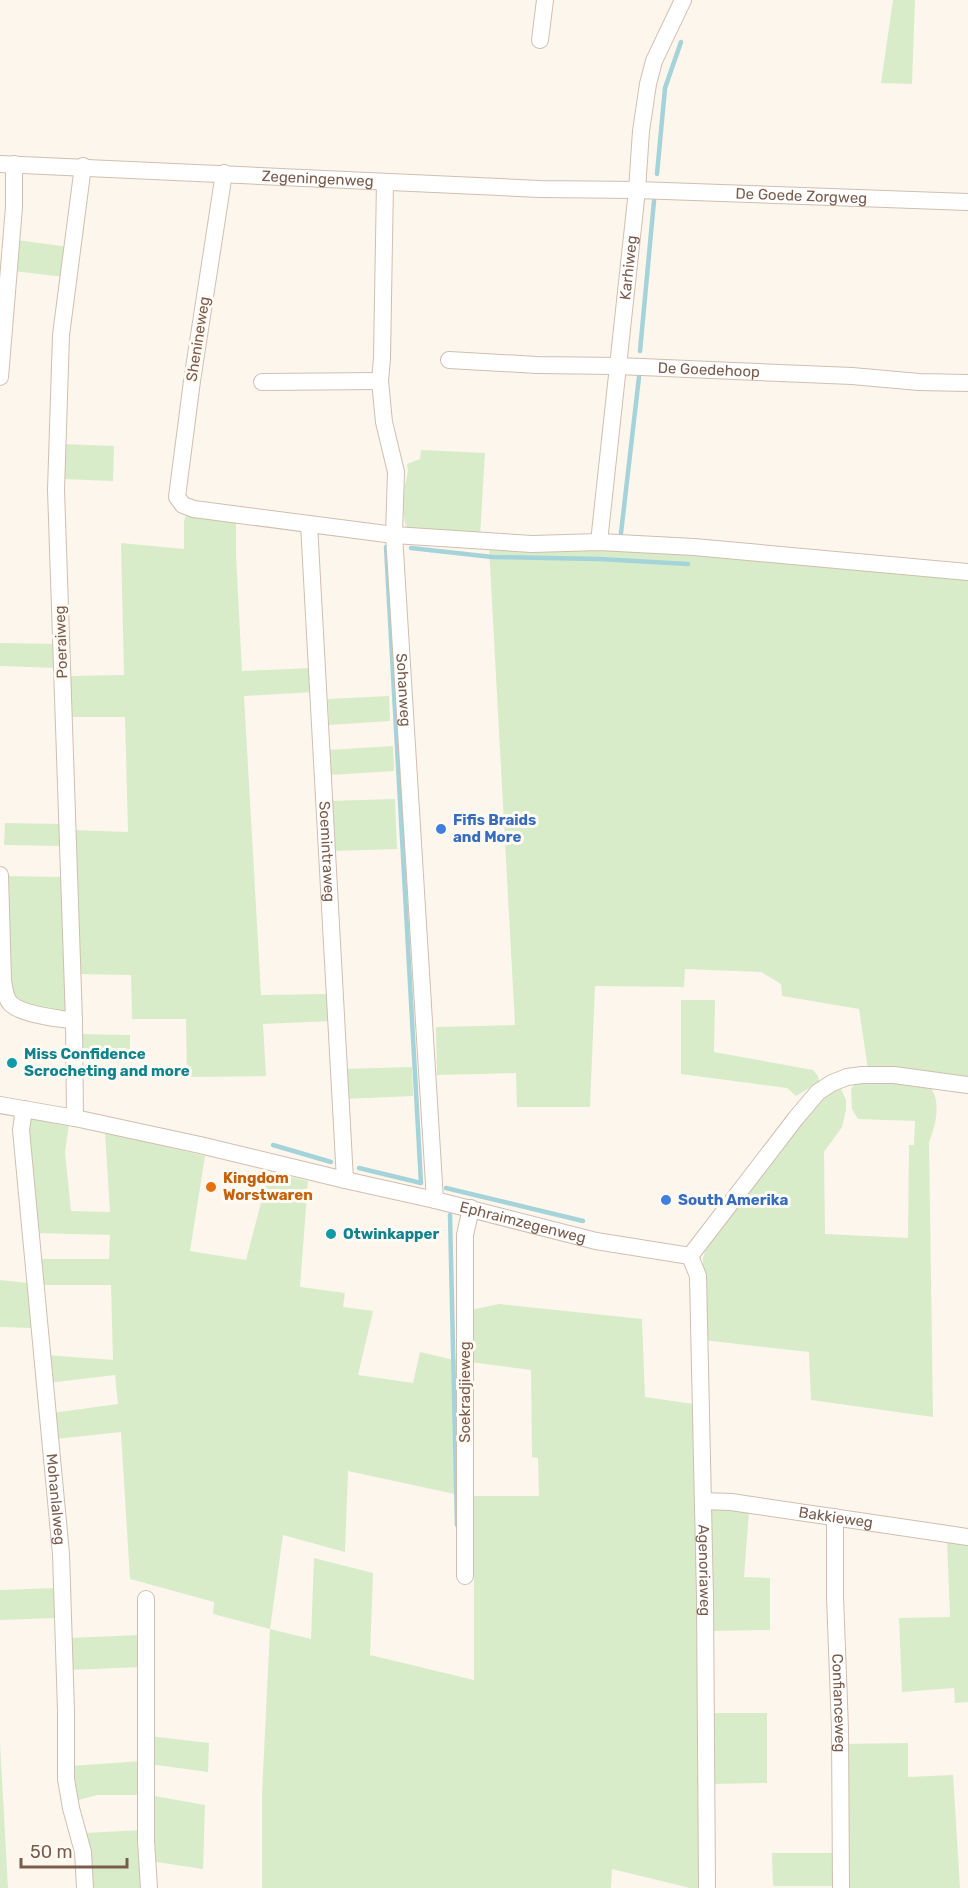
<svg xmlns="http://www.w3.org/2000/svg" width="968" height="1888" viewBox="0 0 968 1888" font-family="Rubik,sans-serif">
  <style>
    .green { fill: #d8ecc9 }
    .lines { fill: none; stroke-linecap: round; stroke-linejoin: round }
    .stream { stroke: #a5d3da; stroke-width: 4.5 }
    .minor-casing { stroke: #d1beb0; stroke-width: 18 }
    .minor { stroke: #fff; stroke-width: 16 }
    .shop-dot { fill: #3f7fe0; stroke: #fffaf3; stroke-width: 2 }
    .culture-dot { fill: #0f9aa8; stroke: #fffaf3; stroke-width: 2 }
    .food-dot { fill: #e8710a; stroke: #fffaf3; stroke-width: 2 }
    .labels { text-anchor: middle; stroke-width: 6; stroke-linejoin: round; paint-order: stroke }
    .street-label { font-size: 15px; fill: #7a5c4d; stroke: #fffaf3 }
    .shop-label { font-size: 15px; font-weight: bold; fill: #366cbe; stroke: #fffaf3; text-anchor: start }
    .culture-label { font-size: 15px; font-weight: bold; fill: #0d838f; stroke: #fffaf3; text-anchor: start }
    .food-label { font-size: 15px; font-weight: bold; fill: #c56008; stroke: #fffaf3; text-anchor: start }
  </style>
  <rect width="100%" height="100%" fill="#fdf6ec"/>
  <!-- green -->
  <g class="green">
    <polygon points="893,0 915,0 912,84 881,83"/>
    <polygon points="17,240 69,247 65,277 13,271"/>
    <polygon points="63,444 114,446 113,481 62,479"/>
    <path d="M421 450 485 453 480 537 407 529C402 516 403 497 405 484 407 477 409 471 407 464L420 459Z"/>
    <polygon points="187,513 236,519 236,555 242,671 312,668 314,692 244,696 261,995 330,994 331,1021 263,1024 266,1076 187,1077 186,1019 132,1019 131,975 77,974 73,830 128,832 125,717 71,717 71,676 124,675 121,543 184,549 184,521"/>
    <polygon points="489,547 705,553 968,577 968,1079 868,1069 859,1009 782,996 781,984 761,972 685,969 684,987 595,986 590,1107 517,1107 516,1073 437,1075 436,1027 515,1025"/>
    <polygon points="0,643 57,644 57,668 0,666"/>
    <polygon points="389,696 390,721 329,725 328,699"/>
    <polygon points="393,746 394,771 330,775 329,750"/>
    <polygon points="395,799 397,849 333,851 329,801"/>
    <polygon points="5,823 62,824 62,846 4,845"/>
    <polygon points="5,876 64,877 69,1012 39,1011 11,996"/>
    <polygon points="681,1000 715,1000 714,1052 813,1070 818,1076 819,1082 796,1096 787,1088 681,1074"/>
    <polygon points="80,1034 130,1035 130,1056 80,1056"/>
    <polygon points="412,1067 413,1096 344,1099 343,1069"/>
    <path d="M868 1082 929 1086C942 1100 936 1125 929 1142L933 1417 811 1400 809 1352 703 1340V1258L705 1251 805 1115 828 1093 841 1089 846 1100V1110L842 1127 824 1152 825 1234 908 1238 909 1145H914L915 1121 858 1119 852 1109 851 1089 855 1084Z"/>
    <polygon points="33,1118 69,1124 65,1152 71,1211 110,1212 105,1132 205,1156 190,1251 246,1260 269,1172 308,1181 300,1287 345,1293 343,1307 373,1311 358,1375 413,1383 420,1352 462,1362 464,1496 348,1471 345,1552 283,1535 270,1629 311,1639 314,1558 373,1573 370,1655 474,1680 474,1496 539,1496 538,1458 532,1457 531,1370 471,1362 471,1310 499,1304 642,1319 645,1397 694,1404 698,1500 701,1888 690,1888 612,1869 611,1888 262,1888 262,1794 270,1629 213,1614 214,1602 130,1579 121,1432 55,1439 52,1413 118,1404 115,1375 48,1383 45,1355 113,1360 111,1285 41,1285 38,1259 109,1259 110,1235 36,1233 28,1121"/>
    <polygon points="0,1280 28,1283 32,1328 0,1327"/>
    <polygon points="711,1508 749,1511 744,1577 770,1578 770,1630 711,1631 708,1516"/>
    <polygon points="947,1540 968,1543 968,1702 955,1703 954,1688 902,1692 899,1618 950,1617"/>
    <polygon points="56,1588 57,1618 0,1620 0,1590"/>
    <polygon points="139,1635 141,1667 70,1670 69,1638"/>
    <polygon points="711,1713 767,1713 767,1783 712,1784"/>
    <polygon points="149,1736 209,1743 208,1772 149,1764"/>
    <polygon points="0,1743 8,1888 0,1888"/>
    <polygon points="908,1743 908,1777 953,1775 960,1888 844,1888 844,1744"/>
    <polygon points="142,1761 142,1795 97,1795 75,1801 71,1766"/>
    <polygon points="149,1795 205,1805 203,1869 150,1861"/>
    <polygon points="143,1830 146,1888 89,1888 85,1833"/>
    <polygon points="772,1853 835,1853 835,1886 773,1886"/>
  </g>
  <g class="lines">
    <!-- stream -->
    <g class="stream">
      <polyline points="657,174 665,88 681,42"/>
      <polyline points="640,351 654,201"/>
      <polyline points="621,533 639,377"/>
      <polyline points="411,548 492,557 599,559 688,564"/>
      <polyline points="273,1145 331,1162"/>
      <polyline points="359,1168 421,1183 386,547"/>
      <polyline points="446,1188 583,1221"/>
      <polyline points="450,1215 457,1525"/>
    </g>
    <defs>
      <g id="minor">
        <polyline points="540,40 545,0"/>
        <path id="s1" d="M0 164 540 189 637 190 968 202"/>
        <polyline points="224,173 192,381 177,497 183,505 194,509 394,535 532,544 599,542 694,547 968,572"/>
        <path id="s2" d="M385 182 382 358 380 381 384 422 396 472 394 535 435 1200"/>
        <path id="s3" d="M449 360 537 365 618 366 852 376 919 382 968 383"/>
        <polyline points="0,377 14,207 14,164"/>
        <polyline points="262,382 380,381"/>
        <path id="s4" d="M309 524 345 1180"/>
        <path id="s5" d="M599 542 637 190 641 131 648 84 654 61 683 0"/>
        <path d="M0 875 3 980C4 987 5 997 10 1003 21 1015 58 1018 74 1021"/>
        <path id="s6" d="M0 1105 75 1118 200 1145 345 1180 435 1200 596 1241 690 1256 796 1118 818 1092 832 1083 847 1077 862 1075H894L968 1085"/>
        <path id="s7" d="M24 1109 21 1130 61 1554 66 1711V1779L71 1808 83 1852 85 1888"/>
        <polyline points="75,1118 74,1021 56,490 61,335 83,166"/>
        <path id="s8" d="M690 1256 698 1276 705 1597 707 1888"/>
        <path id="s9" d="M703 1501 731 1502 968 1537"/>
        <path id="s10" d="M835 1517V1596L840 1729 841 1888"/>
        <polyline points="465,1576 465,1235 471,1208"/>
        <polyline points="146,1599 146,1841 149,1888"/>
      </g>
    </defs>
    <!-- minor casing -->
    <use href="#minor" class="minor-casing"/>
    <!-- minor -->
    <use href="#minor" class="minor"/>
  </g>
  <!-- markers -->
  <g class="shop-dot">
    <circle cx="441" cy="829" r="6"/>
    <circle cx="666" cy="1200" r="6"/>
  </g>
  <g class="culture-dot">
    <circle cx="12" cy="1063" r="6"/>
    <circle cx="331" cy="1234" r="6"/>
  </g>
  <circle class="food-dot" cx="211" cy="1187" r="6"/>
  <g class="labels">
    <!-- street labels -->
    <g class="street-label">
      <text dy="5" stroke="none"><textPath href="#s1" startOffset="318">Zegeningenweg</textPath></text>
      <text dy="5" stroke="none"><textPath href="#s1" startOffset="802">De Goede Zorgweg</textPath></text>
      <text dy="5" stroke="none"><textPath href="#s5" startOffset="276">Karhiweg</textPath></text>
      <text transform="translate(198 339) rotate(-81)" y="5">Shenineweg</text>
      <text dy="5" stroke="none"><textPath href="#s3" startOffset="260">De Goedehoop</textPath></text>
      <text transform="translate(61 642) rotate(-92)" y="5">Poeraiweg</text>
      <text dy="5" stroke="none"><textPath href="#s2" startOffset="510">Sohanweg</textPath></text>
      <text dy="5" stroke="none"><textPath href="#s4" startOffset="328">Soemintraweg</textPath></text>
      <text dy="5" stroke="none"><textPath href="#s6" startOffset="536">Ephraimzegenweg</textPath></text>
      <text transform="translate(465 1392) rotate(-90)" y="5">Soekradjieweg</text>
      <text dy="5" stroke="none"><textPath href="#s7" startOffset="392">Mohanlalweg</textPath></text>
      <text dy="5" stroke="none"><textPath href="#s9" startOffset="134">Bakkieweg</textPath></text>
      <text dy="5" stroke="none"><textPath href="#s8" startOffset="316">Agenoriaweg</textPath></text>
      <text dy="5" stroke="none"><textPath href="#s10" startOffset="186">Confianceweg</textPath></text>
    </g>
    <!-- shop labels -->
    <g class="shop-label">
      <text x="453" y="825">Fifis Braids<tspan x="453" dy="17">and More</tspan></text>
      <text x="678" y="1205">South Amerika</text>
    </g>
    <!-- culture labels -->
    <g class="culture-label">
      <text x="24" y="1059">Miss Confidence<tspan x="24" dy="17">Scrocheting and more</tspan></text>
      <text x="343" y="1239">Otwinkapper</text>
    </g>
    <!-- food labels -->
    <g class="food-label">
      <text x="223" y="1183">Kingdom<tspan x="223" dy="17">Worstwaren</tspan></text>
    </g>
  </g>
  <!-- scale -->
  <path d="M21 1858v9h106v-9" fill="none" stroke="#7a5c4d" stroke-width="3"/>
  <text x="30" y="1858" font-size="18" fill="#7a5c4d" stroke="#fffaf3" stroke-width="4.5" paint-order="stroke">50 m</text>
</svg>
